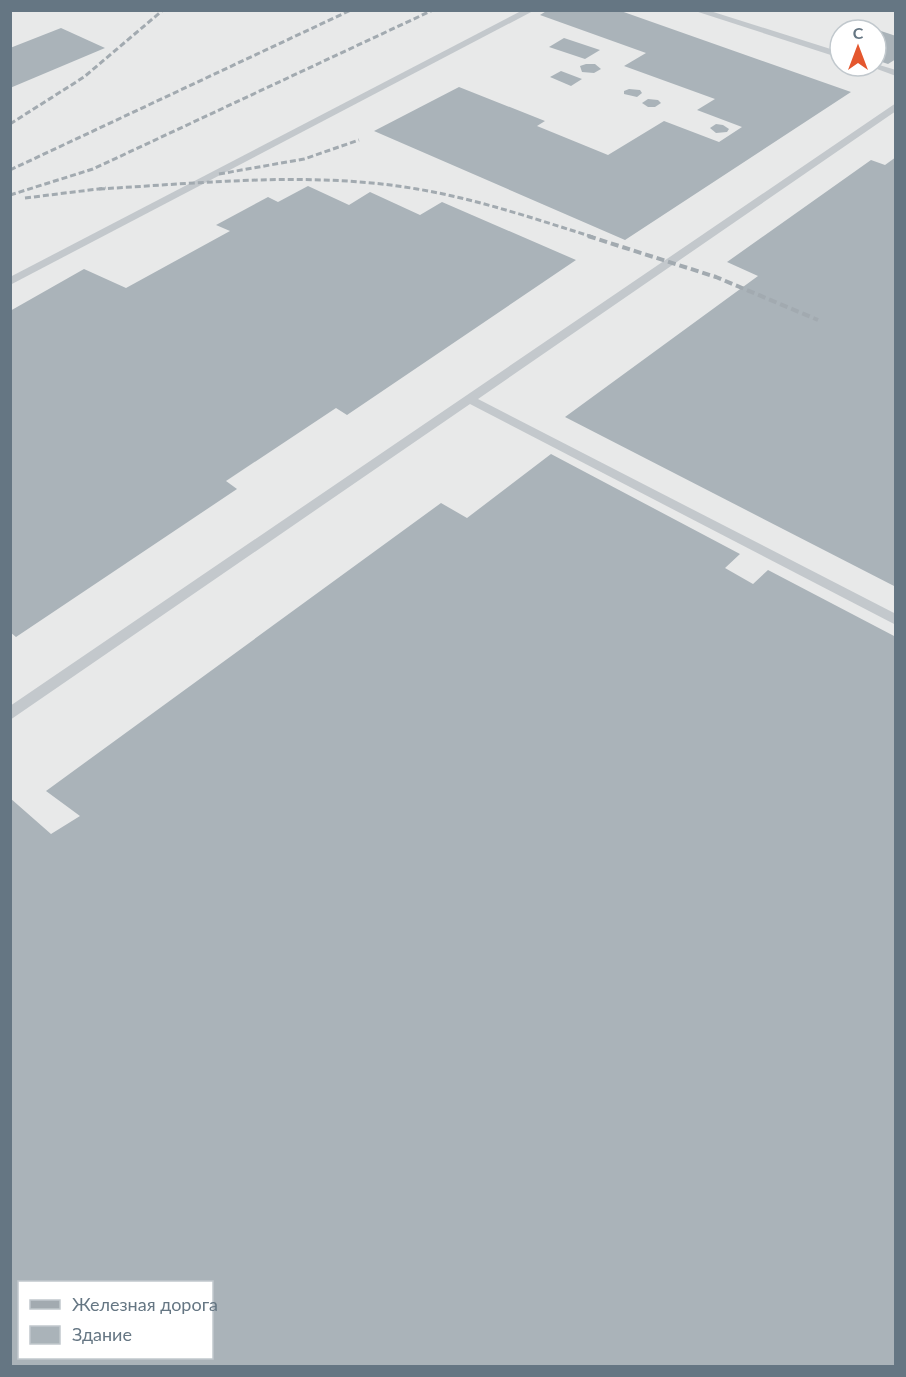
<svg xmlns="http://www.w3.org/2000/svg" width="906" height="1377" viewBox="0 0 906 1377" font-family="Lato,sans-serif">
  <style>
    .built { fill: #e8e9e9; fill-rule: evenodd }
    .building { fill: #aab3b9; fill-rule: evenodd }
    .lines { fill: none; stroke-linecap: round; stroke-linejoin: round }
    .service { fill: #c3c8cc; fill-rule: evenodd }
    .rail-far1 { stroke: #a2aab0; stroke-width: 3; stroke-dasharray: 6 3; stroke-linecap: butt }
    .rail { stroke: #a2aab0; stroke-width: 4; stroke-dasharray: 8 4; stroke-linecap: butt }
  </style>
  <rect width="100%" height="100%" fill="#fafaf8"/>
  <!-- built -->
  <path class="built" d="M11 11H895V1366H11ZM840 30H876V66H840ZM20 1282H212V1358H20Z"/>
  <!-- building -->
  <g class="building">
    <polygon points="548,10 618,10 851,92 625,240 374,131 459,87 545,121 537,126 608,155 664,121 719,142 742,127 697,110 715,99 624,66 646,53 540,15"/>
    <polygon points="863,25 896,36 896,59 888,64 876,60 876,30 856,30"/>
    <polygon points="61,28 105,48 10,88 10,48"/>
    <polygon points="564,38 600,50 585,59 549,47"/>
    <polygon points="586,64 595,64 601,69 594,73 582,72 580,66"/>
    <polygon points="561,71 582,79 571,86 550,77"/>
    <polygon points="629,89 640,90 642,93 637,97 624,94 624,91"/>
    <polygon points="648,99 658,100 661,103 655,107 648,107 642,103"/>
    <polygon points="716,124 723,125 729,129 727,132 716,133 710,128"/>
    <polygon points="896,157 896,587 565,417 758,276 727,262 871,160 885,165"/>
    <polygon points="308,186 349,205 370,192 420,215 442,202 576,260 347,415 336,408 226,481 237,489 16,637 10,632 10,311 84,269 126,288 230,231 216,225 268,197 278,202"/>
    <path d="M551 454 740 554 725 568 753 584 768 570 896 637V1366H10V798L51 834 80 816 46 791 441 503 467 518ZM20 1282H212V1358H20Z"/>
  </g>
  <g class="lines">
    <!-- service -->
    <g class="service">
      <polygon points="523,10 535,10 10,285 10,277"/>
      <polygon points="692,10 707,10 840,52 840,58"/>
      <polygon points="876,64 896,70 896,76 869,66 876,66"/>
      <polygon points="896,103 896,111 478,399 896,614 896,625 470,404 10,720 10,706"/>
    </g>
    <!-- rail-far1 -->
    <g class="rail-far1">
      <polyline points="10,124 84,77 163,10"/>
      <polyline points="10,170 351,10"/>
      <polyline points="219,174 304,159 359,140"/>
      <path d="M99 189C204 183 313 171 417 189 477 199 535 219 593 237"/>
      <polyline points="10,195 93,169 433,10"/>
      <polyline points="25,198 106,188"/>
    </g>
    <!-- rail -->
    <polyline class="rail" points="588,236 716,277 818,320"/>
  </g>
  <!-- border -->
  <rect width="906" height="1377" fill="none" stroke="#657683" stroke-width="24"/>
  <!-- legend -->
  <rect x="18" y="1281" width="195" height="78" fill="#ffffff" stroke="#c1c8cd" stroke-width="1.5"/>
  <rect x="30" y="1300" width="30" height="9" fill="#a2aab0" stroke="#c1c8cd" stroke-width="1.5"/>
  <text x="72" y="1311" font-size="18" fill="#657683">Железная дорога</text>
  <rect x="30" y="1326" width="30" height="18" fill="#aab3b9" stroke="#c1c8cd" stroke-width="1.5"/>
  <text x="72" y="1341" font-size="18" fill="#657683">Здание</text>
  <!-- north arrow -->
  <g transform="translate(858 48)"><circle r="28" fill="#ffffff" stroke="#c1c8cd" stroke-width="1.5"/>
  <path d="M0-4.5L10 22L0 15L-10 22Z" fill="#e4572e"/>
  <text y="-9" font-size="16" font-weight="bold" text-anchor="middle" fill="#657683">С</text>
  </g>
</svg>
